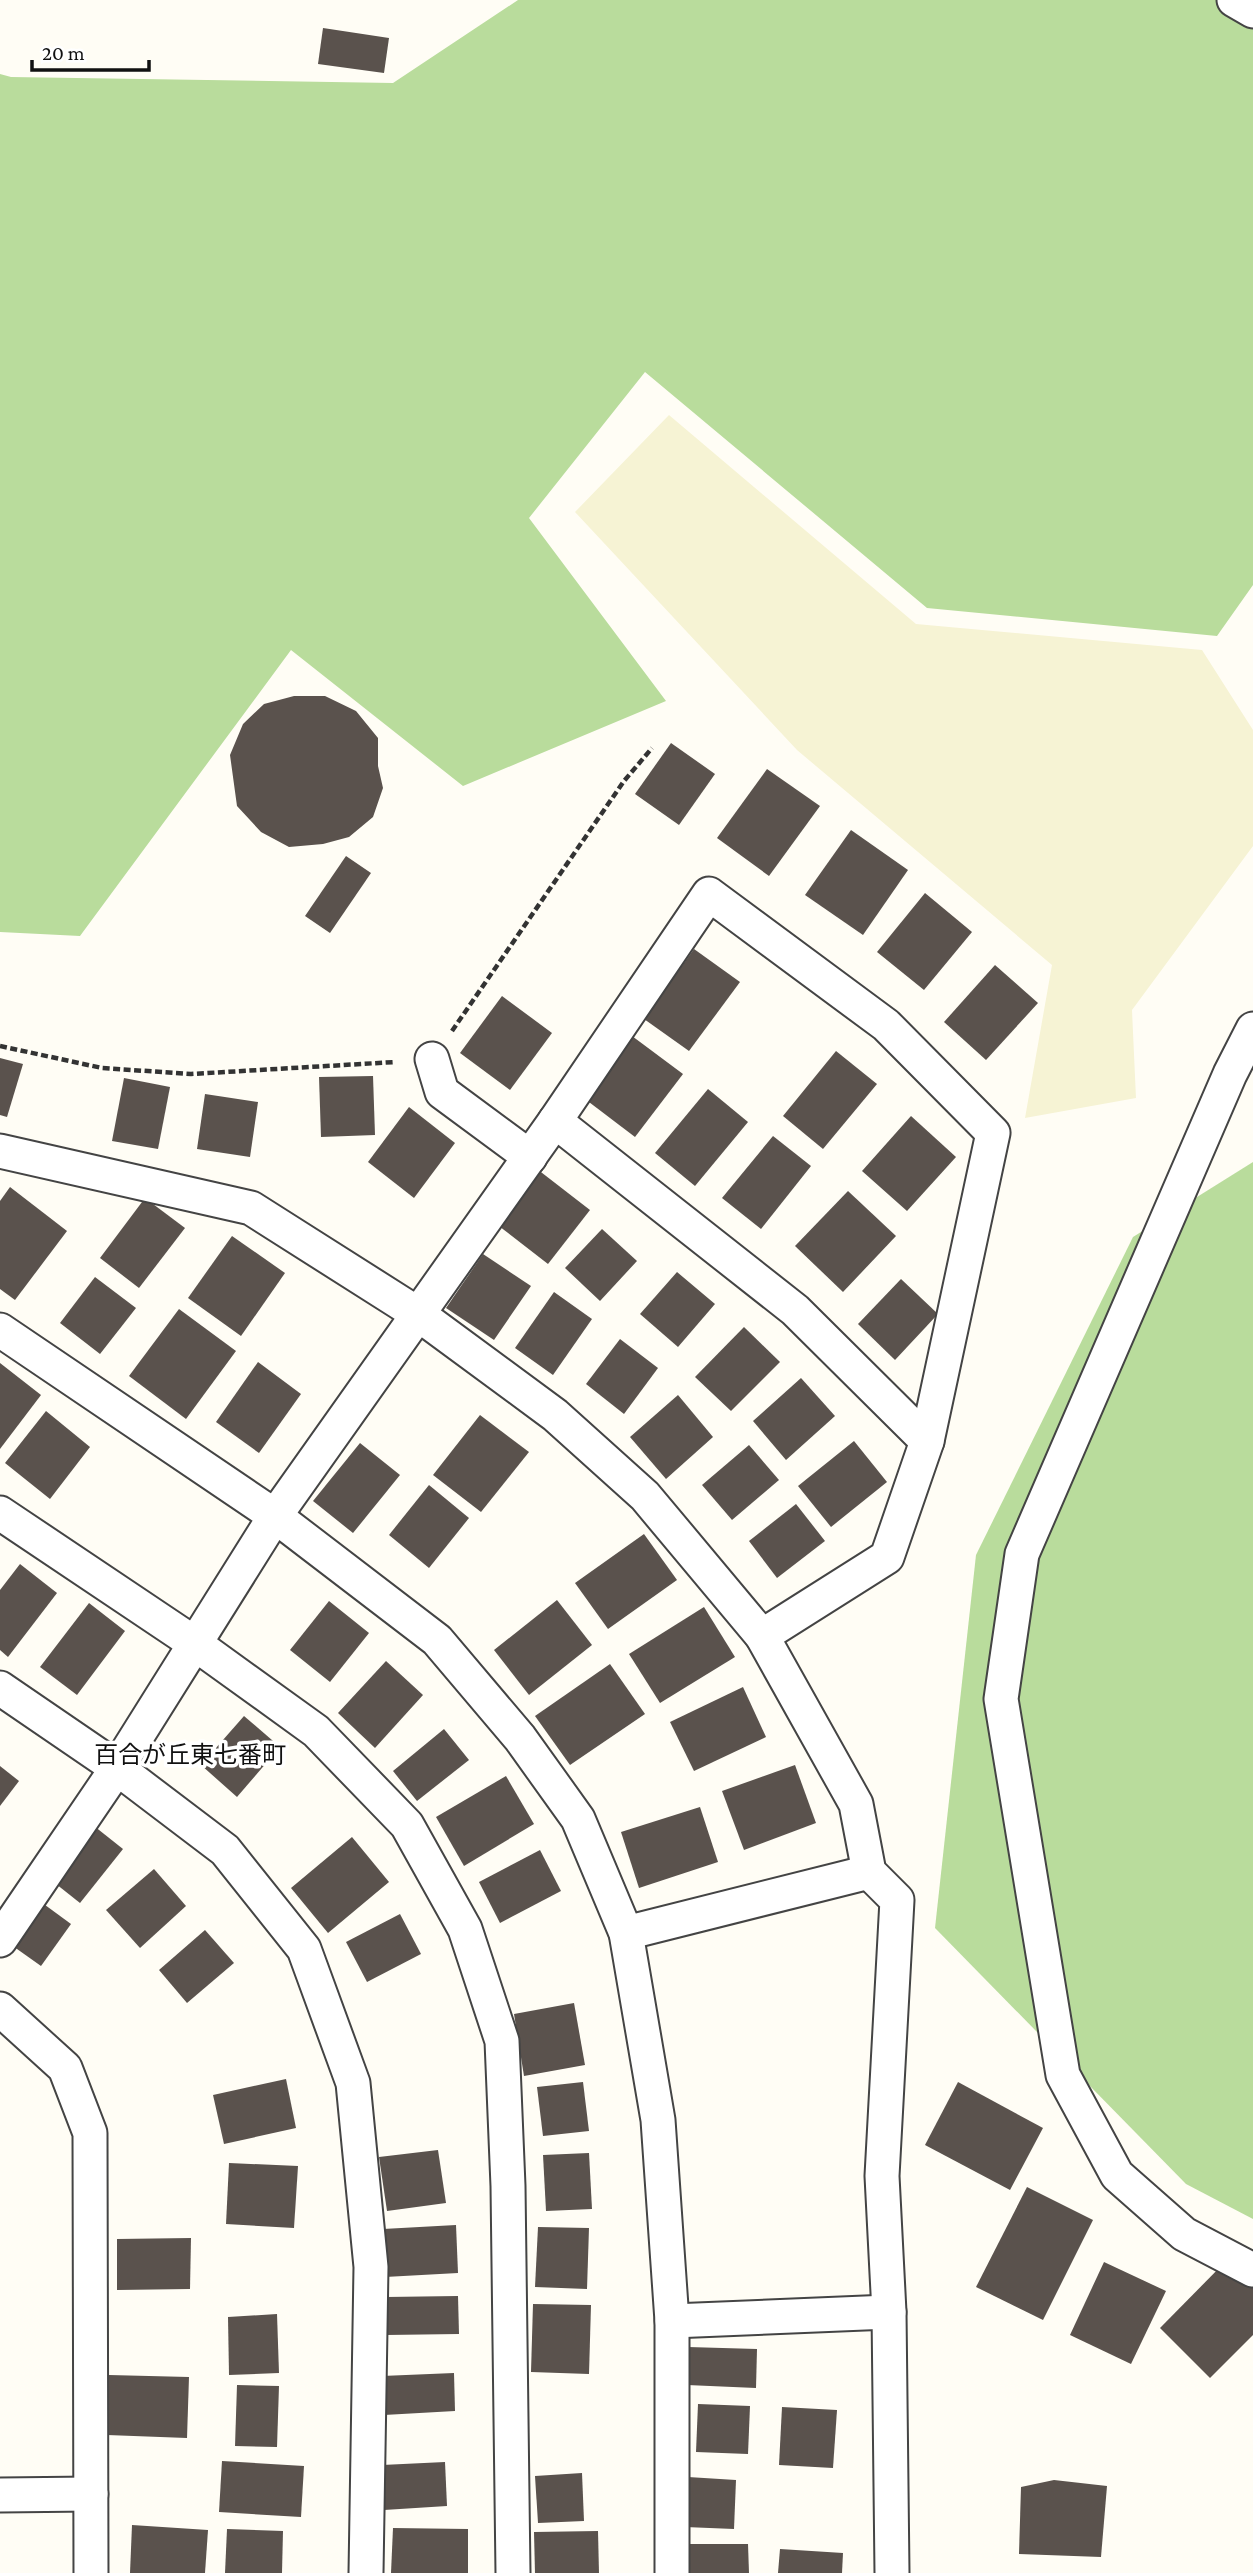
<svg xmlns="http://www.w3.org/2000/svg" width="1253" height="2573" viewBox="0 0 1253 2573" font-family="'Crimson Pro','Noto Sans JP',serif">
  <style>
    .farmland { fill: #f6f3d4 }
    .forest { fill: #b9dc9c }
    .building { fill: #5a524d }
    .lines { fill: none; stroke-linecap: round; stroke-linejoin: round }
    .street-casing { stroke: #444; stroke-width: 37 }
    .path { stroke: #333; stroke-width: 4.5; stroke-dasharray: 7 3.5; stroke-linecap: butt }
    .street { stroke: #fff; stroke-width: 33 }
    .labels { text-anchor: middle; stroke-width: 7; stroke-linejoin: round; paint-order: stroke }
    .quarter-label { font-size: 24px; fill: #111; stroke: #fff }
  </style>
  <rect width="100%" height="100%" fill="#fffdf5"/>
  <!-- farmland -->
  <polygon class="farmland" points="669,415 916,624 1202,650 1253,730 1253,846 1132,1010 1136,1098 1025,1118 1052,965 797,750 575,512"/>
  <!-- forest -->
  <g class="forest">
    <polygon points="518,0 1236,0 1253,21 1253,585 1217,636 927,608 645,372 529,518 666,701 463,786 291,650 80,936 0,932 0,74 11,77 393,83"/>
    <polygon points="1253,1162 1253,2219 1186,2184 935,1928 976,1555 1133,1237"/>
  </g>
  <!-- building -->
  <g class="building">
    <polygon points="323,28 389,38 384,73 318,64"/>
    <polygon points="294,696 325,696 356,711 378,738 378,766 383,788 373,817 349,837 323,844 289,847 261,832 237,806 230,755 243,724 264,704"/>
    <polygon points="671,743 715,774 679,825 635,794"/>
    <polygon points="767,769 820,806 769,876 717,838"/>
    <polygon points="851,830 908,870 863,935 805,895"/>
    <polygon points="346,856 371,873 330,933 305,916"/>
    <polygon points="925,893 972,932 924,990 877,952"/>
    <polygon points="694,949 740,982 689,1051 644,1019"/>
    <polygon points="995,965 1038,1003 986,1060 944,1022"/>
    <polygon points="502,996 552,1033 510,1090 460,1053"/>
    <polygon points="632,1036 683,1074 635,1137 585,1099"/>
    <polygon points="836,1051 877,1084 823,1149 783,1116"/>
    <polygon points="0,1058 23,1064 7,1117 0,1115"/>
    <polygon points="373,1076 375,1135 321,1137 319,1077"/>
    <polygon points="124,1078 170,1087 158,1149 112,1141"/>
    <polygon points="708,1089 748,1122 695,1186 655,1153"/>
    <polygon points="205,1094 258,1102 250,1157 197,1149"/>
    <polygon points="409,1107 455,1143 414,1198 368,1162"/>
    <polygon points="911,1116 956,1157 907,1211 862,1171"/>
    <polygon points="773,1136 811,1166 761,1229 722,1198"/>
    <polygon points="537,1169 590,1210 548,1264 495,1223"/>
    <polygon points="10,1187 67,1231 15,1300 0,1289 0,1201"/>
    <polygon points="848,1191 896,1236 843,1292 795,1246"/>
    <polygon points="145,1198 185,1228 139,1288 100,1258"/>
    <polygon points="602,1229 637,1261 600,1301 565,1268"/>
    <polygon points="232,1236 285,1273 241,1336 188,1298"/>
    <polygon points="483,1254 531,1286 494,1340 446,1308"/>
    <polygon points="677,1272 715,1304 678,1347 640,1314"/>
    <polygon points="95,1277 136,1308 100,1354 60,1323"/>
    <polygon points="901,1279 938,1314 895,1360 858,1324"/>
    <polygon points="554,1292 592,1319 553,1375 515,1348"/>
    <polygon points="179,1309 236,1351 186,1419 129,1376"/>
    <polygon points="744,1327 780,1362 731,1411 695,1377"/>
    <polygon points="620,1339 658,1368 624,1414 586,1384"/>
    <polygon points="258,1362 301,1394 259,1453 216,1422"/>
    <polygon points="0,1363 41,1395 0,1449"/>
    <polygon points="801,1378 835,1416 786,1460 753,1421"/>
    <polygon points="678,1395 713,1437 666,1479 630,1437"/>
    <polygon points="46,1411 90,1447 50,1499 5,1463"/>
    <polygon points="480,1415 529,1452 481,1512 433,1475"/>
    <polygon points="854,1441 887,1482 831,1527 798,1486"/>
    <polygon points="360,1443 400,1475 353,1533 313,1501"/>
    <polygon points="749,1445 779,1480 732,1520 702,1485"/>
    <polygon points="429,1485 469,1518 429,1568 389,1535"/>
    <polygon points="796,1504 825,1541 777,1578 749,1541"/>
    <polygon points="644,1534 677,1580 608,1629 575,1583"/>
    <polygon points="20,1564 57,1593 8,1657 0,1650 0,1590"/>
    <polygon points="557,1600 592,1645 529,1695 494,1650"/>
    <polygon points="329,1601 369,1633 330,1682 290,1650"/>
    <polygon points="89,1603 125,1631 77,1695 40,1667"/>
    <polygon points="704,1607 735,1657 660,1703 629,1654"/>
    <polygon points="386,1661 423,1695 375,1748 338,1713"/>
    <polygon points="610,1664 645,1714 570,1765 535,1716"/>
    <polygon points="743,1687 766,1737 694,1771 670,1722"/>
    <polygon points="244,1716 280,1747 237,1797 201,1765"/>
    <polygon points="444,1729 469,1760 417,1801 393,1771"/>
    <polygon points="795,1765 816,1823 744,1850 722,1791"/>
    <polygon points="0,1766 19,1781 0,1806"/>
    <polygon points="506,1776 534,1824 464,1866 436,1817"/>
    <polygon points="700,1807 718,1862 639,1888 621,1832"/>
    <polygon points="94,1826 123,1849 80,1903 51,1880"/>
    <polygon points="352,1837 389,1882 328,1933 291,1888"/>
    <polygon points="540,1850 561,1891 500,1923 479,1882"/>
    <polygon points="154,1869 186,1906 140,1948 106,1910"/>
    <polygon points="41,1902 71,1924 41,1966 10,1944"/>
    <polygon points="400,1914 421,1954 367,1982 346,1942"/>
    <polygon points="205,1930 234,1963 187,2003 159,1970"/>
    <polygon points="574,2003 585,2065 524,2076 514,2014"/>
    <polygon points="286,2079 296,2128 224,2144 213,2095"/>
    <polygon points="583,2082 589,2131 543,2136 537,2087"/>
    <polygon points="958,2082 1043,2128 1010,2190 925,2145"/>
    <polygon points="438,2150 446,2203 387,2211 379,2157"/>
    <polygon points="589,2153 592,2209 546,2211 543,2155"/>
    <polygon points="229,2163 298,2166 294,2228 226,2224"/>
    <polygon points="1027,2187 1093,2220 1043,2320 976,2287"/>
    <polygon points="456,2225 458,2273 385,2277 383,2229"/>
    <polygon points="538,2227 589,2228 587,2289 535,2287"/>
    <polygon points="191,2238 190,2289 117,2290 117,2239"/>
    <polygon points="1230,2257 1253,2280 1253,2335 1210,2378 1160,2328"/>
    <polygon points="1104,2262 1166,2291 1131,2364 1070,2335"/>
    <polygon points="458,2296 459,2334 386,2335 386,2297"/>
    <polygon points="533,2304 591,2305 589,2374 531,2372"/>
    <polygon points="277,2314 279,2373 229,2375 228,2317"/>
    <polygon points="688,2347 757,2349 756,2388 687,2385"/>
    <polygon points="454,2373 455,2411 384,2415 382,2376"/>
    <polygon points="109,2375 189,2377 187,2438 107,2435"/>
    <polygon points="237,2385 279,2386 277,2447 235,2446"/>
    <polygon points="698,2404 750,2406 748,2454 696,2452"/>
    <polygon points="782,2407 837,2410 833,2468 779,2465"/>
    <polygon points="222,2461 304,2466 301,2517 219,2512"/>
    <polygon points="445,2462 447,2506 384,2510 382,2465"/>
    <polygon points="582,2473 584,2521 538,2523 535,2476"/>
    <polygon points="688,2477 736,2480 734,2529 685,2527"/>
    <polygon points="1054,2480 1107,2486 1101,2557 1019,2554 1021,2487"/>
    <polygon points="132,2525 208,2530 205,2573 130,2573"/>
    <polygon points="393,2528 468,2529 468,2573 391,2573"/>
    <polygon points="227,2529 283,2531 282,2573 225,2573"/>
    <polygon points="598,2531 599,2573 535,2573 534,2532"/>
    <polygon points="686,2544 748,2544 749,2573 686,2573"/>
    <polygon points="780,2549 843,2553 842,2573 778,2573"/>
  </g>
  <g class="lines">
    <defs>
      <g id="street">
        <polyline points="1234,0 1253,11"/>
        <polyline points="1253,1029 1230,1074 1022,1554 1001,1699 1063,2075 1117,2175 1184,2234 1253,2270"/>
        <polyline points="432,1059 442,1092 530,1157"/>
        <polyline points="555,1121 795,1310 927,1441"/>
        <polyline points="0,1151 251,1208 418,1314 555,1415 645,1496 762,1636 856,1804 869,1872 897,1900 882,2176 889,2312 892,2573"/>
        <polyline points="0,1330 275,1516 437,1640 520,1738 578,1819 626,1933 658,2120 672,2321 672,2573"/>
        <polyline points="0,1513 194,1643 316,1731 407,1825 465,1929 502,2041 508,2186 513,2573"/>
        <polyline points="0,1688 117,1768 225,1850 304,1949 353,2083 371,2267 366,2573"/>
        <polyline points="626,1933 869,1872"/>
        <polyline points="0,1940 117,1768 275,1516 555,1121 709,894 886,1025 993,1133 927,1441 887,1557 762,1636"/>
        <polyline points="0,2009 65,2068 90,2133 91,2573"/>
        <polyline points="672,2321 889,2312"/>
        <polyline points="0,2495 91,2494"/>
      </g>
    </defs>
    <!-- street casing -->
    <use href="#street" class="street-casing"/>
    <!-- path -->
    <g class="path">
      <polyline points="452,1031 624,781 652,748"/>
      <polyline points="0,1046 102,1068 191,1074 395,1062"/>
    </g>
    <!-- street -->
    <use href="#street" class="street"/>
  </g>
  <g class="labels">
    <!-- quarter labels -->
    <g class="quarter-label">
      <text x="190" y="1763">百合が丘東七番町</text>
    </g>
  </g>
  <!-- scale -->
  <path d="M32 60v10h117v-10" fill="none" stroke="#111111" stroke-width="3.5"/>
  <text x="42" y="60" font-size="21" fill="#111111" stroke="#ffffff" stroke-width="5" paint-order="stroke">20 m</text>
</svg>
